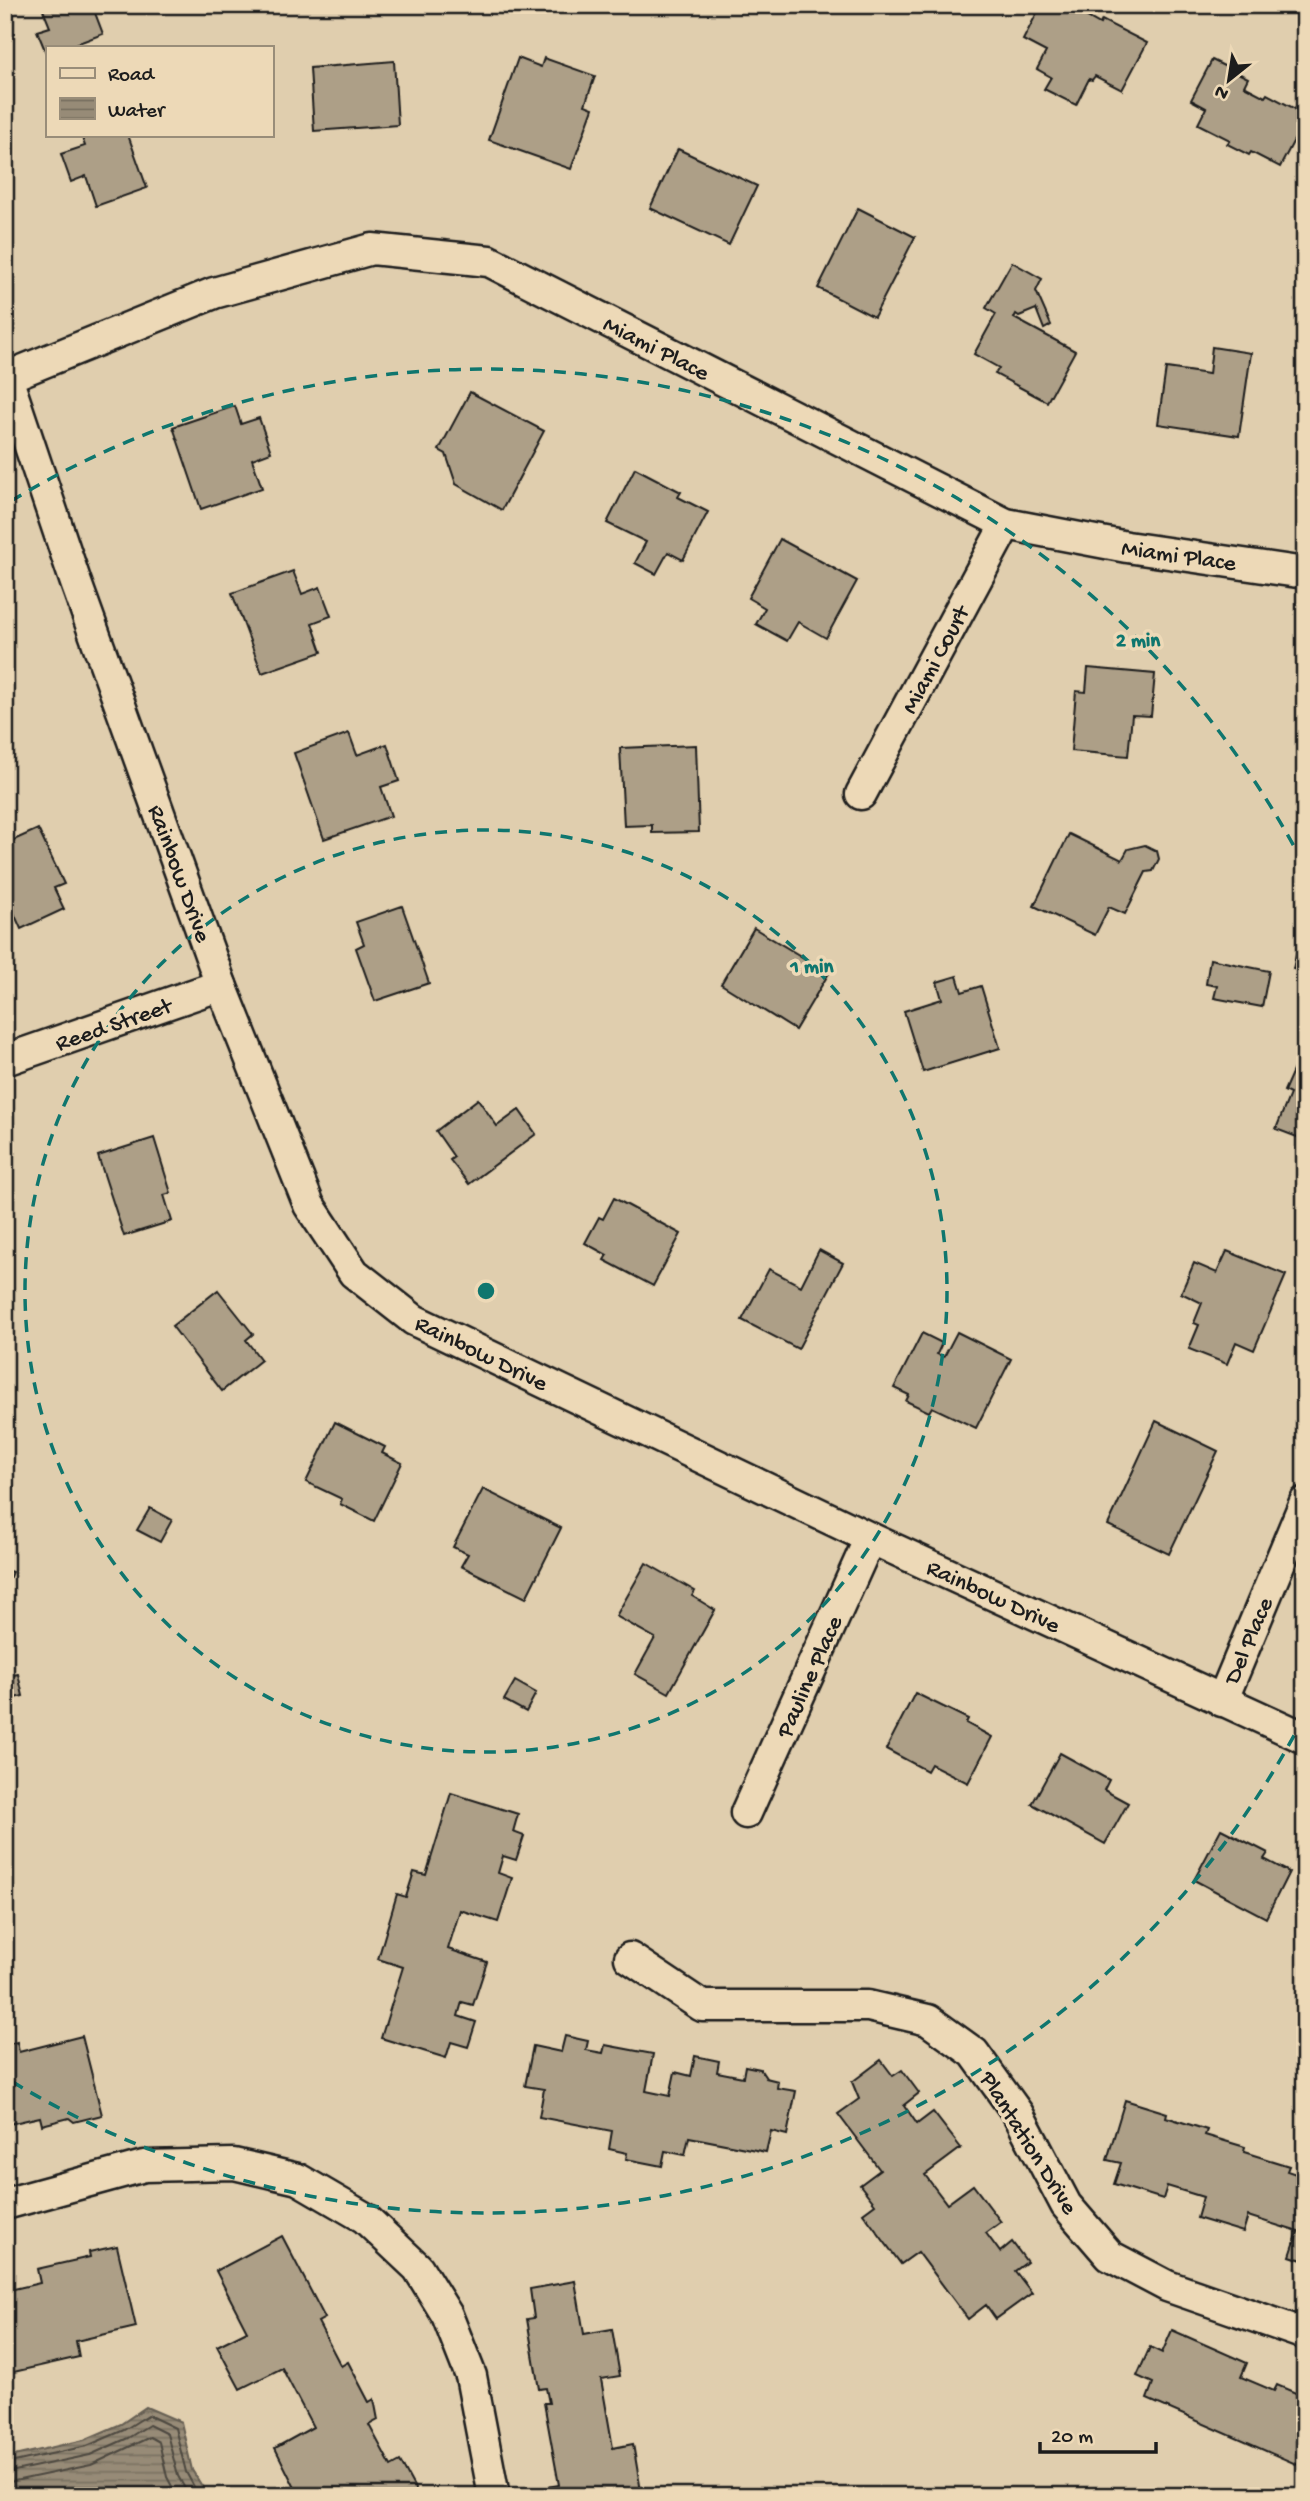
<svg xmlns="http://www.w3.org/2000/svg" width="1310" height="2501" viewBox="0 0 1310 2501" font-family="'Gochi Hand',sans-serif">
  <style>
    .water { fill: url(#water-rules); stroke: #665f53; stroke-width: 2 }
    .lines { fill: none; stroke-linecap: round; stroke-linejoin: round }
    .shore { stroke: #4d4840; stroke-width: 2 }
    .building { fill: #ad9f87; stroke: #1c1c1c; stroke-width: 2 }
    .street-casing { stroke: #1c1c1c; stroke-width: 35 }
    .street { stroke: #edd9b7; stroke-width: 30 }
    .ring { fill: none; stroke: #0f766e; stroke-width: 3.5; stroke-dasharray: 12 9 }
    .labels { text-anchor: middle; stroke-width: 7; stroke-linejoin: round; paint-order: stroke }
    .street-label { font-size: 24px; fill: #1c1c1c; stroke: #edd9b7 }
    .centre { fill: #0f766e; stroke: #edd9b7; stroke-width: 3.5 }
    .ring-label { font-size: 21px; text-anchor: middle; font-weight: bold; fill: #0f766e; stroke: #edd9b7; stroke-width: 7; stroke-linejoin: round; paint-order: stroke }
  </style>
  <defs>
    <pattern id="water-rules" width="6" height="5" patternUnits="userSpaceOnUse" patternTransform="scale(1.75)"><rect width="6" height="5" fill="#978b77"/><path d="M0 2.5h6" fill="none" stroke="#7a7161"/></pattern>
  </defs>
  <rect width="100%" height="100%" fill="#e0ceae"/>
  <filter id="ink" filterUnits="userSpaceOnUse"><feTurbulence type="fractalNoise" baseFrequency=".0143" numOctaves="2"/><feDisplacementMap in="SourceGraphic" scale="14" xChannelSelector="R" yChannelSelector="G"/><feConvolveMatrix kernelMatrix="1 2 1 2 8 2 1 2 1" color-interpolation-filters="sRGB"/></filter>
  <g filter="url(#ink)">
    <!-- water -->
    <polygon class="water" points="146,2407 181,2422 192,2470 208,2496 5,2496 5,2458 84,2440 121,2424"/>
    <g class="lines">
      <!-- shore -->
      <g class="shore">
        <polyline points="5,2464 87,2446 124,2430 148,2415 175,2428 186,2472 199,2496"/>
        <polyline points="5,2473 90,2455 128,2438 149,2425 167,2434 178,2476 189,2496"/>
        <polyline points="5,2483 91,2465 150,2437 159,2442 167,2477 177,2496"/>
      </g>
    </g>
    <!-- building -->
    <g class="building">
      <polygon points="41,5 92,5 103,34 68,47 47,47 47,55 37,31 50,27"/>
      <polygon points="1041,5 1089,5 1084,15 1100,24 1102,20 1147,43 1122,90 1095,76 1092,80 1089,79 1076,105 1044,89 1051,77 1037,69 1046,52 1023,40"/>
      <polygon points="518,58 541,67 544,58 595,76 585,105 593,108 571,169 489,140"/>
      <polygon points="1212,60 1248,78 1244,86 1265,97 1267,94 1305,114 1305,119 1280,167 1251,152 1249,155 1227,144 1230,140 1198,124 1206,108 1191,100"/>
      <polygon points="394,61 398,125 314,131 310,68"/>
      <polygon points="81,135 128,135 147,188 96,206 86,176 71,182 61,154 85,146"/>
      <polygon points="678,149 757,186 729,245 650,208"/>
      <polygon points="858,208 915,237 874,317 818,288"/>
      <polygon points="1012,262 1042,279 1036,291 1051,325 1044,329 1036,309 1019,316 1016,314 1014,318 1075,351 1047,402 995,374 999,368 974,354 996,314 986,308"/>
      <polygon points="1212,347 1251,353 1239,436 1158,424 1166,368 1209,374"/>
      <polygon points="470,392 544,431 502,510 456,484 446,454 439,450"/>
      <polygon points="235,406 241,424 259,418 271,452 252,459 262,488 201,509 173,427"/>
      <polygon points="635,468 681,492 678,497 708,512 683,560 668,552 656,574 635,563 646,542 607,523"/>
      <polygon points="780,539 857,581 826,638 798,622 787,641 756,624 765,608 748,598"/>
      <polygon points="293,571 302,594 320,587 331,616 312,623 322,652 262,673 232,593"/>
      <polygon points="1088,668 1155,674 1151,716 1132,715 1128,756 1071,751 1076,691 1086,692"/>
      <polygon points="349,733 357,755 387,744 399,781 381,787 391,816 324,839 294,753"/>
      <polygon points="696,745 699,832 652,833 652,825 624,826 620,748"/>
      <polygon points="38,829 64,884 54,888 64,909 21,929 5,893 5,844"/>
      <polygon points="1069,834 1122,860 1128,849 1145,845 1157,851 1159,859 1153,871 1146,872 1125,914 1109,907 1095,935 1034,906"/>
      <polygon points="402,906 429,983 375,1001 356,948 364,944 356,922"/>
      <polygon points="754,928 829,973 795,1030 721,984"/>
      <polygon points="1300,937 1305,938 1305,972 1293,969"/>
      <polygon points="1210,959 1269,971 1262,1007 1214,998 1217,986 1206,984"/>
      <polygon points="957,976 962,992 981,986 1000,1048 923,1072 904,1011 942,999 937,982"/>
      <polygon points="1295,1066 1305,1070 1305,1140 1276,1129 1290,1094 1284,1091"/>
      <polygon points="478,1099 497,1126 519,1110 536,1134 469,1184 450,1160 454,1157 436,1131"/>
      <polygon points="154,1138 171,1193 164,1195 172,1221 124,1236 98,1156"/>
      <polygon points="614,1198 681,1234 653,1286 604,1260 607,1255 585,1243 599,1217 603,1219"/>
      <polygon points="819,1250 843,1263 798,1349 742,1320 769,1269 801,1286"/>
      <polygon points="1227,1251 1286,1275 1254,1350 1236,1342 1227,1364 1189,1349 1199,1325 1194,1323 1202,1303 1181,1293 1194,1263 1217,1273"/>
      <polygon points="218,1290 253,1334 246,1340 261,1360 222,1391 172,1326"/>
      <polygon points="957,1332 1011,1359 976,1428 932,1407 929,1412 906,1401 909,1395 894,1388 922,1333 942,1343 937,1354 944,1357"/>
      <polygon points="1156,1421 1218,1451 1169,1554 1108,1525"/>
      <polygon points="335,1422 385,1447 382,1453 402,1463 374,1521 340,1504 342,1499 306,1482"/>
      <polygon points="483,1489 561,1528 526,1598 461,1566 468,1554 453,1547"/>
      <polygon points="150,1508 172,1520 160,1542 137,1530"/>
      <polygon points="646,1563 695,1591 692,1596 715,1610 669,1693 635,1674 655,1638 616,1616"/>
      <polygon points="5,1570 12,1572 5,1589"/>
      <polygon points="18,1674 23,1696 6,1700 5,1677"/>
      <polygon points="515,1681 536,1693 526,1712 504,1700"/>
      <polygon points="915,1693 968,1719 966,1723 992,1737 968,1783 931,1764 927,1771 886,1749"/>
      <polygon points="1060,1753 1109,1780 1104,1790 1128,1803 1105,1844 1032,1804"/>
      <polygon points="451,1793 518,1814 513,1832 524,1836 516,1860 503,1856 498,1873 512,1878 498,1922 460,1910 448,1949 487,1962 473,2005 462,2002 458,2016 476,2022 468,2047 451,2042 446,2058 381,2038 403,1967 378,1959 397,1894 406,1897 414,1872 426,1875"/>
      <polygon points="1221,1829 1268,1853 1264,1859 1289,1872 1266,1918 1194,1880"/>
      <polygon points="82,2036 102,2115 74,2122 69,2118 42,2125 40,2117 5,2125 5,2045 17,2042 19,2052"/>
      <polygon points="565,2036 588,2041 586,2050 603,2053 605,2045 653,2054 646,2091 670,2096 675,2072 691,2076 695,2056 719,2061 717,2072 743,2077 745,2066 760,2069 766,2078 778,2081 777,2088 796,2091 787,2135 771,2131 766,2152 689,2137 685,2155 665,2151 662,2166 626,2159 627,2153 609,2149 612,2131 539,2117 544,2089 525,2086 533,2046 561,2052"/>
      <polygon points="881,2060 893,2076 902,2070 919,2093 904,2105 917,2124 933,2112 961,2148 925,2175 947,2204 973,2185 1001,2222 986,2233 1000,2252 1012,2242 1027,2262 1015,2271 1032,2293 996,2319 986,2305 968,2319 918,2252 901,2264 863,2213 875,2204 860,2185 880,2170 838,2114 859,2099 852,2082"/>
      <polygon points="1125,2100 1167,2113 1166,2117 1207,2130 1205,2135 1245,2147 1244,2152 1289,2166 1287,2171 1305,2177 1305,2261 1290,2256 1298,2232 1248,2216 1243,2232 1197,2218 1203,2197 1167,2186 1163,2199 1114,2184 1121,2163 1107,2160"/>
      <polygon points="282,2236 325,2318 318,2322 341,2366 348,2362 369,2402 374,2399 378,2420 369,2425 391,2466 400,2461 419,2496 299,2496 275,2448 313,2427 282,2368 240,2389 217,2346 247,2331 216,2271"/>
      <polygon points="117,2246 136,2327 76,2341 79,2357 5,2374 5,2291 40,2283 37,2269 90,2257 89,2252"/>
      <polygon points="575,2281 584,2334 612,2329 620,2376 601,2379 613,2448 633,2444 641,2491 628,2493 629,2496 548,2496 547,2487 559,2485 544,2403 549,2403 546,2388 539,2389 527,2319 534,2318 530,2289"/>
      <polygon points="1172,2330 1247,2363 1241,2377 1274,2391 1277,2385 1298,2394 1305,2382 1305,2468 1147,2399 1153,2383 1137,2376 1150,2347 1162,2353"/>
    </g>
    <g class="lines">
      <defs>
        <g id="street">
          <polyline points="5,372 76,583 221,985 309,1205 354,1273 414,1320 870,1538 1305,1738"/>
          <polyline points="7,377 214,293 372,249 489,261 1006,524 1127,547 1305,573"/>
          <polyline points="861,794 1006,524"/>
          <polyline points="5,1060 221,985"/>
          <polyline points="1222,1701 1305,1502"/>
          <polyline points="746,1813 870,1538"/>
          <polyline points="630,1958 702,2006 868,2006 928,2020 974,2053 1018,2114 1066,2205 1110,2256 1167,2286 1305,2334"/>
          <polyline points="5,2204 144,2166 234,2164 298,2179 365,2218 418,2268 447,2315 471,2376 494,2496"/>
        </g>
      </defs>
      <!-- street casing -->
      <use href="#street" class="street-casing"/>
      <!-- street -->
      <use href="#street" class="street"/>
    </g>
  </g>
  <!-- distance rings -->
  <g class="ring">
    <circle cx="486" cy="1291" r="461"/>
    <path d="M1304 1717A922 922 0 0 1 11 2081M11 501A922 922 0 0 1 1304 865"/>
  </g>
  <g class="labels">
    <!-- street labels -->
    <g class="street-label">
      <text transform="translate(657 347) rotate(27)" y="8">Miami Place</text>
      <text transform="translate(1179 554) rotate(8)" y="8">Miami Place</text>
      <text transform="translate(934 659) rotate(-62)" y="8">Miami Court</text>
      <text transform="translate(181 873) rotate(70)" y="8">Rainbow Drive</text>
      <text transform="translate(113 1023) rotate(-19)" y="8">Reed Street</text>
      <text transform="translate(482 1352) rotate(26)" y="8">Rainbow Drive</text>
      <text transform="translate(994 1595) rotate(25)" y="8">Rainbow Drive</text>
      <text transform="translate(1247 1640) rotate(-67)" y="8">Del Place</text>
      <text transform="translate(808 1676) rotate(-66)" y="8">Pauline Place</text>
      <text transform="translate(1030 2142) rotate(58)" y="8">Plantation Drive</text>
    </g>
  </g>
  <circle cx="486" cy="1291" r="10" class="centre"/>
  <g class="ring-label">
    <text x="1138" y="646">2 min</text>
    <text x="812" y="972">1 min</text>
  </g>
  <!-- margin -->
  <rect width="1310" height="2501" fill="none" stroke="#edd9b7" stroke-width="28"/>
  <rect x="14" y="14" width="1282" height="2473" fill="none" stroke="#1c1c1c" stroke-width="2.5" filter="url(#ink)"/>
  <!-- legend -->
  <rect x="46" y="46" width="228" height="91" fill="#edd9b7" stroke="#998d79" stroke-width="2"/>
  <rect x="60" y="68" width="35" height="10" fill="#edd9b7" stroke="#998d79" stroke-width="2"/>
  <text x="108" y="80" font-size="21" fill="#1c1c1c">Road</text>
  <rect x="60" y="98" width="35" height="21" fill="url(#water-rules)" stroke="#998d79" stroke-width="2"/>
  <text x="108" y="116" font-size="21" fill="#1c1c1c">Water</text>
  <!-- north arrow -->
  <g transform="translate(1229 80) rotate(210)" stroke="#edd9b7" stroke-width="5" paint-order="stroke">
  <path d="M0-5L12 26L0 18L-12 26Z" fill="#1c1c1c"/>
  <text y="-10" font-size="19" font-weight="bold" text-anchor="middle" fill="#1c1c1c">N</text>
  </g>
  <!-- scale -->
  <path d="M1040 2442v10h116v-10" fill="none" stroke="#1c1c1c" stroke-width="3.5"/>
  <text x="1051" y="2442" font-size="21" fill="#1c1c1c" stroke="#edd9b7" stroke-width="5" paint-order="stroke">20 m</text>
</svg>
